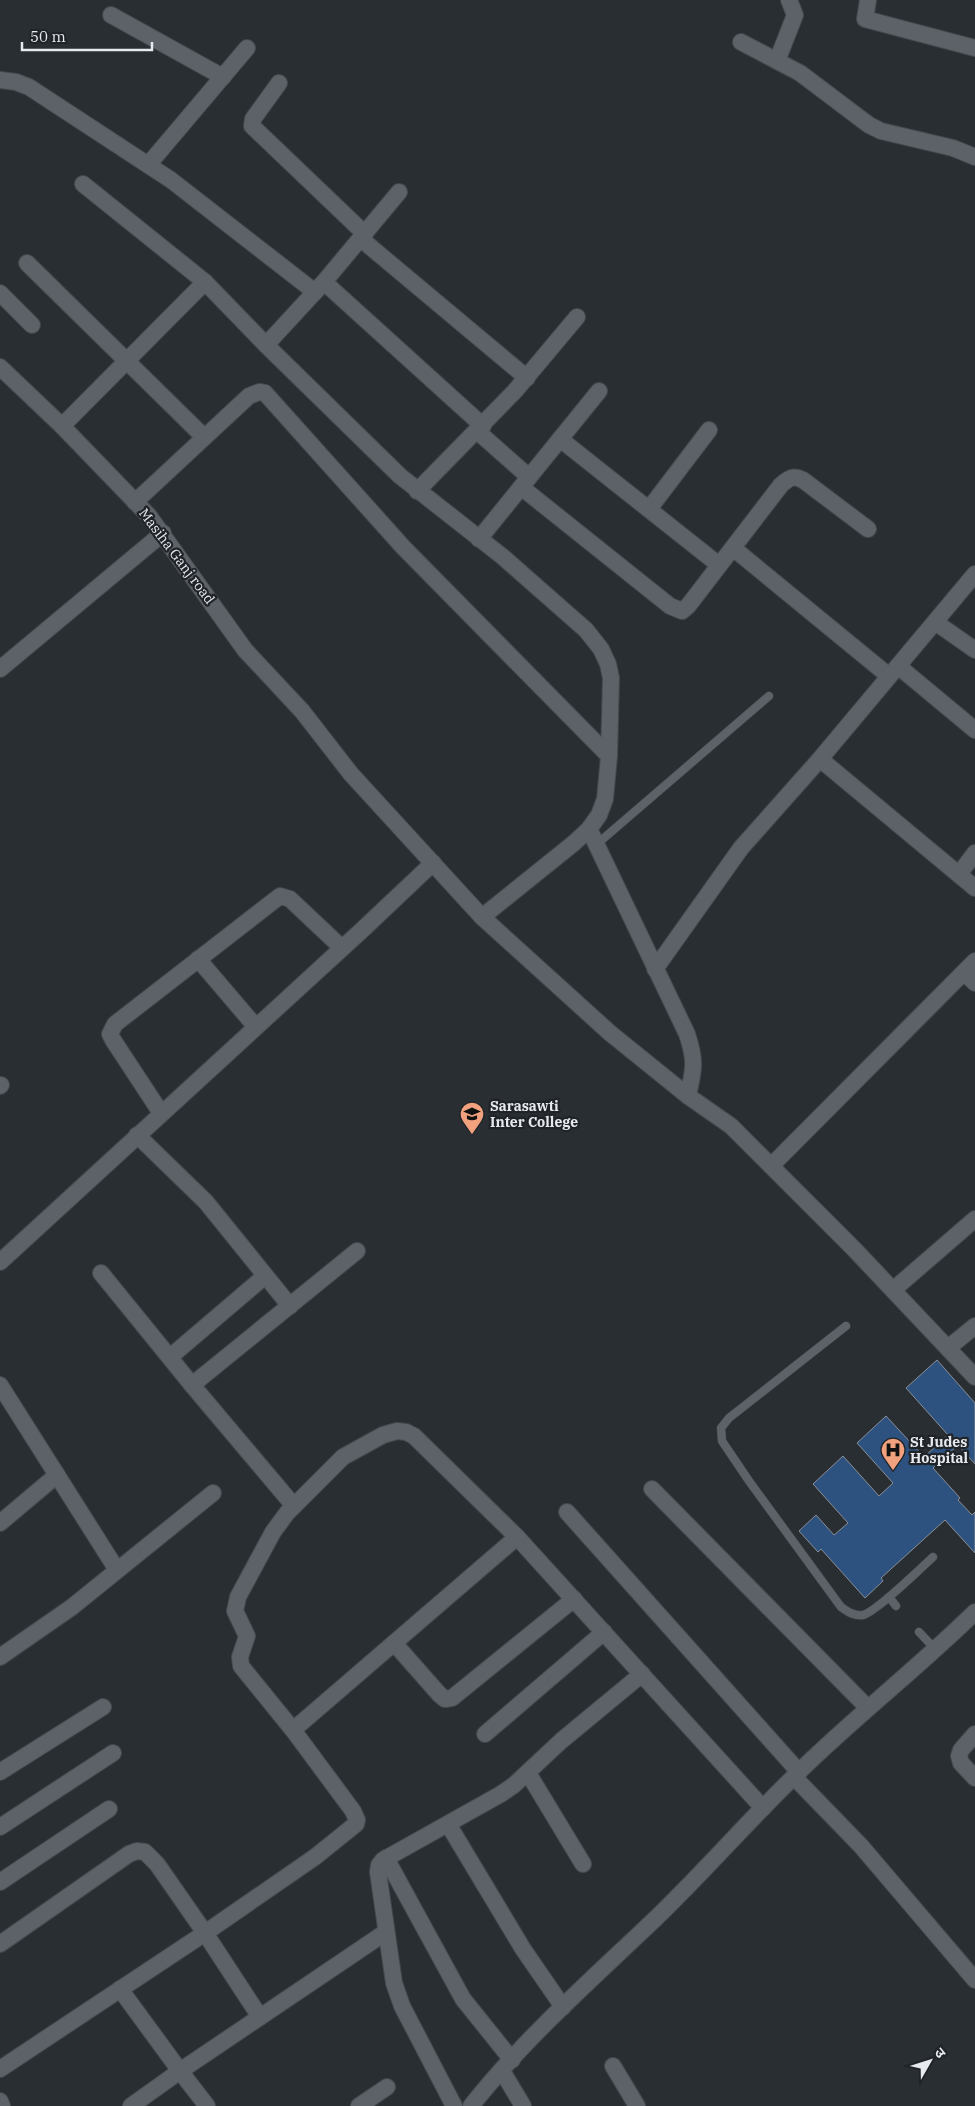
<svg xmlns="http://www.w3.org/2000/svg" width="975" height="2106" viewBox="0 0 975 2106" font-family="'IBM Plex Serif','Noto Sans Devanagari',serif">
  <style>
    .building { fill: #2d5280; stroke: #8a8f96 }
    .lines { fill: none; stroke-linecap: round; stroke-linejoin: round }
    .lane-casing { stroke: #45494d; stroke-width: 9 }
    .street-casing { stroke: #45494d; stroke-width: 18 }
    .lane { stroke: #5d6269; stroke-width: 8 }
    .street { stroke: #5d6269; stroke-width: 16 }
    .labels { text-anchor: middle; stroke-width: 4.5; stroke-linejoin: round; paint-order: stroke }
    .street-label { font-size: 14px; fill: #e6e9ed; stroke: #202429 }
    .poi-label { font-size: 14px; font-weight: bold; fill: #e6e9ed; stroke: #202429; text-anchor: start }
  </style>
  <rect width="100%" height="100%" fill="#292e33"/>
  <!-- building -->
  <polygon class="building" points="937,1360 975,1403 975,1464 958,1445 933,1468 960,1498 958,1500 972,1515 975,1512 975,1553 945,1520 881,1578 883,1581 865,1598 821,1549 818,1552 799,1531 816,1515 834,1535 848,1523 813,1484 843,1456 879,1496 893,1483 857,1443 886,1416 924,1457 948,1435 906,1388"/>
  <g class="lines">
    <defs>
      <g id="lane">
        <polyline points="597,844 769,696"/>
        <path d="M846 1326 729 1418 721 1428 722 1441 749 1481 841 1607C848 1612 854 1616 863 1615 876 1612 920 1569 933 1557"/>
        <polyline points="889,1597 896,1606"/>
        <polyline points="919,1632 936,1650"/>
      </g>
      <g id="street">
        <polyline points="868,0 865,19 975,48"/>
        <polyline points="111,15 223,77"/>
        <polyline points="741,42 800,73 869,125 881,131 953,148 975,157"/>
        <polyline points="777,61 795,15 789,0"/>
        <polyline points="0,80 16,82 29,87 171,180 315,292"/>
        <polyline points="279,83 253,119 252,126 365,234"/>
        <polyline points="148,165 247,48"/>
        <polyline points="83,184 205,282 266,345 400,476 503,557 586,630 601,649 608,664 611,678 609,756 605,799 599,815 589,829 574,843 482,917"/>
        <polyline points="361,239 527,378"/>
        <polyline points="27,263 204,437"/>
        <polyline points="324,282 483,426"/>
        <polyline points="0,293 32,325"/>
        <polyline points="266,345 324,282 399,192"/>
        <polyline points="0,367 62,426 149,516 245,650 302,711 351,774 482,917 610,1033 688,1096 731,1126 855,1250 975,1377"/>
        <polyline points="62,426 205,282"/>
        <polyline points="477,431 529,477"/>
        <polyline points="560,439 719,565"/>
        <path d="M521 487 670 606 682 611 688 606 781 485C789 478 793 475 803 480L868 529"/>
        <polyline points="417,491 515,391 577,317"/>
        <polyline points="135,502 249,396 259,392 265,393 403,547 609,756"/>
        <polyline points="649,509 709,430"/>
        <polyline points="479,539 599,391"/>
        <polyline points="733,548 889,676"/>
        <polyline points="935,622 975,650"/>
        <polyline points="898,666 975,730"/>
        <polyline points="0,669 163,533"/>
        <polyline points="820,759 975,888"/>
        <path d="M589 829 687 1034C696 1061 694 1069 688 1096"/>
        <polyline points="959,874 975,853"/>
        <polyline points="198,959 256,1027"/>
        <polyline points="655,969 741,848 820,759 975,574"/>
        <polyline points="964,972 975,983"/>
        <polyline points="0,1086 1,1085"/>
        <polyline points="161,1113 113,1040 110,1034 115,1024 280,896 290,899 342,948"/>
        <polyline points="137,1135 206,1202 290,1306"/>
        <polyline points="771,1166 975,961"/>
        <polyline points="0,1262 361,931 433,863"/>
        <polyline points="101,1273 192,1385 294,1506"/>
        <polyline points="893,1290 975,1219"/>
        <polyline points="948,1348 975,1326"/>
        <polyline points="170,1357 265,1276"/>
        <polyline points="0,1385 117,1570"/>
        <polyline points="192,1385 357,1251"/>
        <polyline points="652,1489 867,1707"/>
        <polyline points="567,1512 799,1772"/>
        <polyline points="0,1523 57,1475"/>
        <polyline points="394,1643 439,1694 445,1699 452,1698 574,1599"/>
        <polyline points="0,1657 72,1607 213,1493"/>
        <polyline points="293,1730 517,1537"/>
        <polyline points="485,1734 604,1632"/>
        <polyline points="975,1734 961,1750 959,1756 961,1763 975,1778"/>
        <polyline points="0,1772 103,1707"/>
        <polyline points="528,1773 583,1864"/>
        <polyline points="794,1777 861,1846 975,1980"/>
        <polyline points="448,1824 523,1949 563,2007"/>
        <polyline points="0,1827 113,1753"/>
        <polyline points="386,1858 463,1999 512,2060"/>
        <polyline points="0,1882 109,1809"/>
        <polyline points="0,1944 129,1854 137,1851 145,1852 157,1864 205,1933 260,2017"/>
        <polyline points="120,1989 180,2071 131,2106"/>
        <polyline points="613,2066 637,2106"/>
        <polyline points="0,2069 205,1933 315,1857 356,1824 357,1820 353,1811 293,1730 241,1666 240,1657 247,1636 235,1611 238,1597 273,1532 287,1513 343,1457 383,1435 397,1431 406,1432 414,1436 517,1537 763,1808"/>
        <polyline points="502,2071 523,2106"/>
        <polyline points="0,2101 2,2106"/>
        <polyline points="207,2106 180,2071 386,1932"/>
        <polyline points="359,2106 387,2087"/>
        <polyline points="454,2106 402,2006 394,1983 378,1872 379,1865 383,1860 501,1794 514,1785 561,1741 642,1674"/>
        <path d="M471 2106C525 2038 591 1980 654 1920 706 1870 754 1814 807 1764 862 1711 921 1665 975 1612"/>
      </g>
    </defs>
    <!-- lane casing -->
    <use href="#lane" class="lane-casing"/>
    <!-- street casing -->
    <use href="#street" class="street-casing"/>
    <!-- lane -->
    <use href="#lane" class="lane"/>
    <!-- street -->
    <use href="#street" class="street"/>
  </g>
  <!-- icons -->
  <defs>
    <symbol id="university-pin" viewBox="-11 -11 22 30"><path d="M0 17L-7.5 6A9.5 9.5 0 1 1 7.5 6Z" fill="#f1a17d" stroke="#202429"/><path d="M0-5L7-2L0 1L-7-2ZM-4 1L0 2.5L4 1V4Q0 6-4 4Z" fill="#111"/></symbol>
    <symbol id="hospital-pin" viewBox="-11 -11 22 30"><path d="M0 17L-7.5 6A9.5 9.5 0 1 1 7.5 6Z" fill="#f1a17d" stroke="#202429"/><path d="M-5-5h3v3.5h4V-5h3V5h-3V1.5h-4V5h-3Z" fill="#111"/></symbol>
  </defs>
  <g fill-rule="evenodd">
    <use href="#university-pin" x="458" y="1100" width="28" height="38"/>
    <use href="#hospital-pin" x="879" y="1436" width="28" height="38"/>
  </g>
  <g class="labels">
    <!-- street labels -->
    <g class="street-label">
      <text transform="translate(177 556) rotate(53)" y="5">Masiha Ganj road</text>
    </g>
    <!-- poi labels -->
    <g class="poi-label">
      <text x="490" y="1111">Sarasawti<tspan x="490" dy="16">Inter College</tspan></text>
      <text x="910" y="1447">St Judes<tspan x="910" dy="16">Hospital</tspan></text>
    </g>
  </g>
  <!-- north arrow -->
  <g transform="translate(930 2061) rotate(51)" stroke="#202429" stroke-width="4" paint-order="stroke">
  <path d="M0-4L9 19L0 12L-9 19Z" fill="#e6e9ed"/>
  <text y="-8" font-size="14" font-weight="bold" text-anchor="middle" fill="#e6e9ed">उ</text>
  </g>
  <!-- scale -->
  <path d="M22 42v8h130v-8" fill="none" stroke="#e6e9ed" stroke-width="2.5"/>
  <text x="30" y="42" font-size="15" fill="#e6e9ed" stroke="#202429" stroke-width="4" paint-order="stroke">50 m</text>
</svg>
